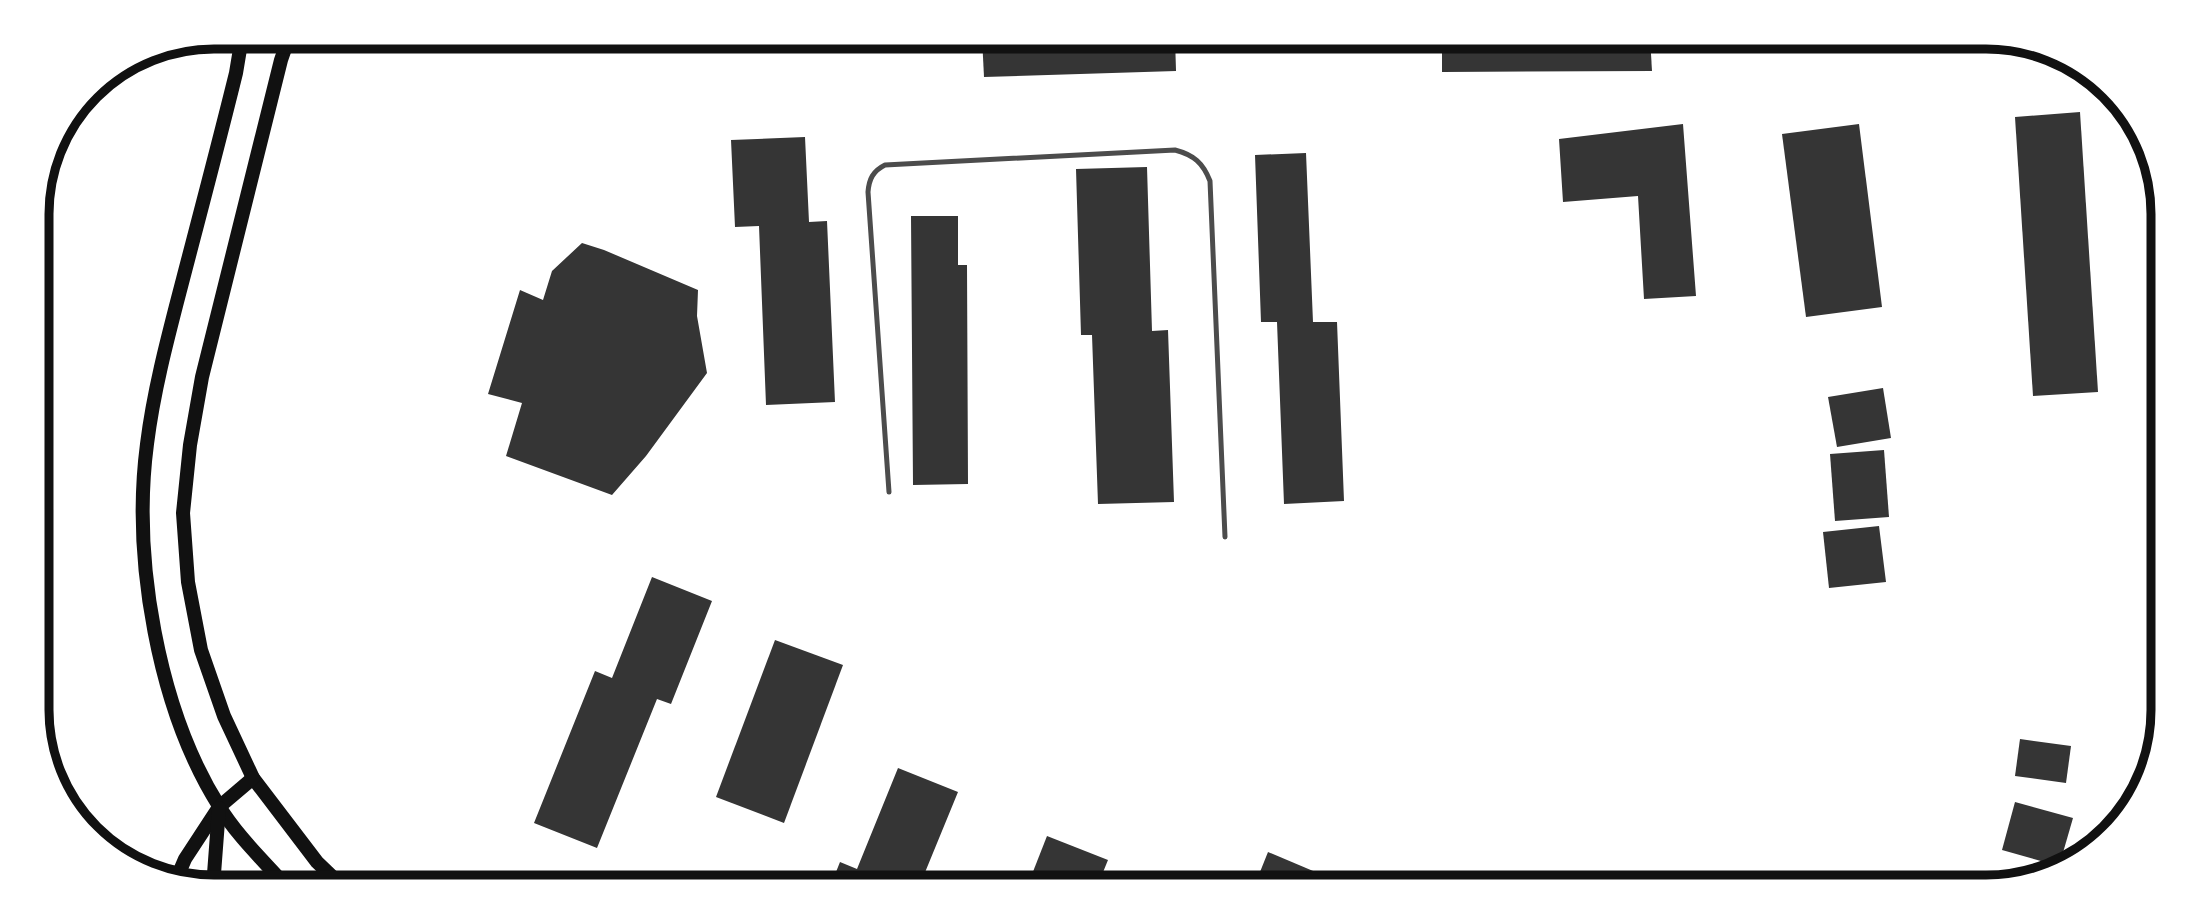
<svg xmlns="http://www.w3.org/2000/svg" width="2200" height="924" viewBox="0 0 2200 924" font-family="'Fira Sans',sans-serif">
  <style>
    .building { fill: #353535 }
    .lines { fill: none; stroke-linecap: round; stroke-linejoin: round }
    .service { stroke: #4c4c4c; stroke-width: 5 }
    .minor { stroke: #4c4c4c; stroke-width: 7 }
    .secondary { stroke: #111; stroke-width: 14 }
    .rim { fill: none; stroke: #111; stroke-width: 9 }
  </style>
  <rect width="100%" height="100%" fill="#fff"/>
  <!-- building -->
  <g class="building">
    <polygon points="982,37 1175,37 1176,71 984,77"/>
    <polygon points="1442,37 1650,37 1652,71 1442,72"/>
    <polygon points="1964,37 1986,37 2009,42 1964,44"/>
    <polygon points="2080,112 2098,392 2033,396 2015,117"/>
    <polygon points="1683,124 1696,296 1644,299 1638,196 1563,202 1559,139"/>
    <polygon points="1859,124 1882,307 1806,317 1782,134"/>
    <polygon points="805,137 809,222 827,221 835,402 766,405 759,226 735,227 731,140"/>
    <polygon points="1306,153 1313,322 1337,322 1344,501 1284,504 1277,322 1261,322 1255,155"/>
    <polygon points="1147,167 1152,331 1168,330 1174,502 1098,504 1092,335 1081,335 1076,169"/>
    <polygon points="911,216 958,216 958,265 967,265 968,484 913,485"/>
    <polygon points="582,243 604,250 698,290 697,316 707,373 646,456 612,495 506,456 522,403 488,394 520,290 543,300 552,271"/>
    <polygon points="1883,388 1891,438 1837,447 1828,397"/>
    <polygon points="1884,450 1889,517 1835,521 1830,454"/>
    <polygon points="1879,526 1886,582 1829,588 1823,532"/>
    <polygon points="652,577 712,601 671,704 657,699 597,848 534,823 595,671 612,678"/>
    <polygon points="775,640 843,665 784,823 716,797"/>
    <polygon points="2020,739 2071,746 2066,783 2015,776"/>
    <polygon points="898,768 958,792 919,887 830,887 840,862 857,869"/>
    <polygon points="2015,802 2073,818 2060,863 2055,865 2002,850"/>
    <polygon points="1047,836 1108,860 1097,887 1027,887"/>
    <polygon points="1268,852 1332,879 1329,887 1254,887"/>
    <polygon points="2013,869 2030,875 2008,883"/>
  </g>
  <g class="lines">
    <!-- service -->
    <path class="service" d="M889 492 868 192C869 179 873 171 885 165L1175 150C1194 155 1203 163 1210 181L1225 537"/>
    <!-- minor -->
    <polyline class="minor" points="2153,170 2162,241"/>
    <!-- secondary -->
    <g class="secondary">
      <path d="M242 37 236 73C219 142 201 210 183 279 169 333 154 388 147 444 132 558 158 709 219 806 237 836 264 861 287 887"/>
      <polyline points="289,37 281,60 202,377 190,445 183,513 188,582 201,650 224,716 253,778 317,862 343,887"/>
      <polyline points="176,880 185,859 219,807 253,778"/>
      <polyline points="213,887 219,808"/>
    </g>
  </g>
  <!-- crop -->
  <path d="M0 0H2200V924H0ZM214 49H1986A165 165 0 0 1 2151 214V710A165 165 0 0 1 1986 875H214A165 165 0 0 1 49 710V214A165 165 0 0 1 214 49Z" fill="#fff" fill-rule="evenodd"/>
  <path class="rim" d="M214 49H1986A165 165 0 0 1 2151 214V710A165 165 0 0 1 1986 875H214A165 165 0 0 1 49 710V214A165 165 0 0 1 214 49Z"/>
</svg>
